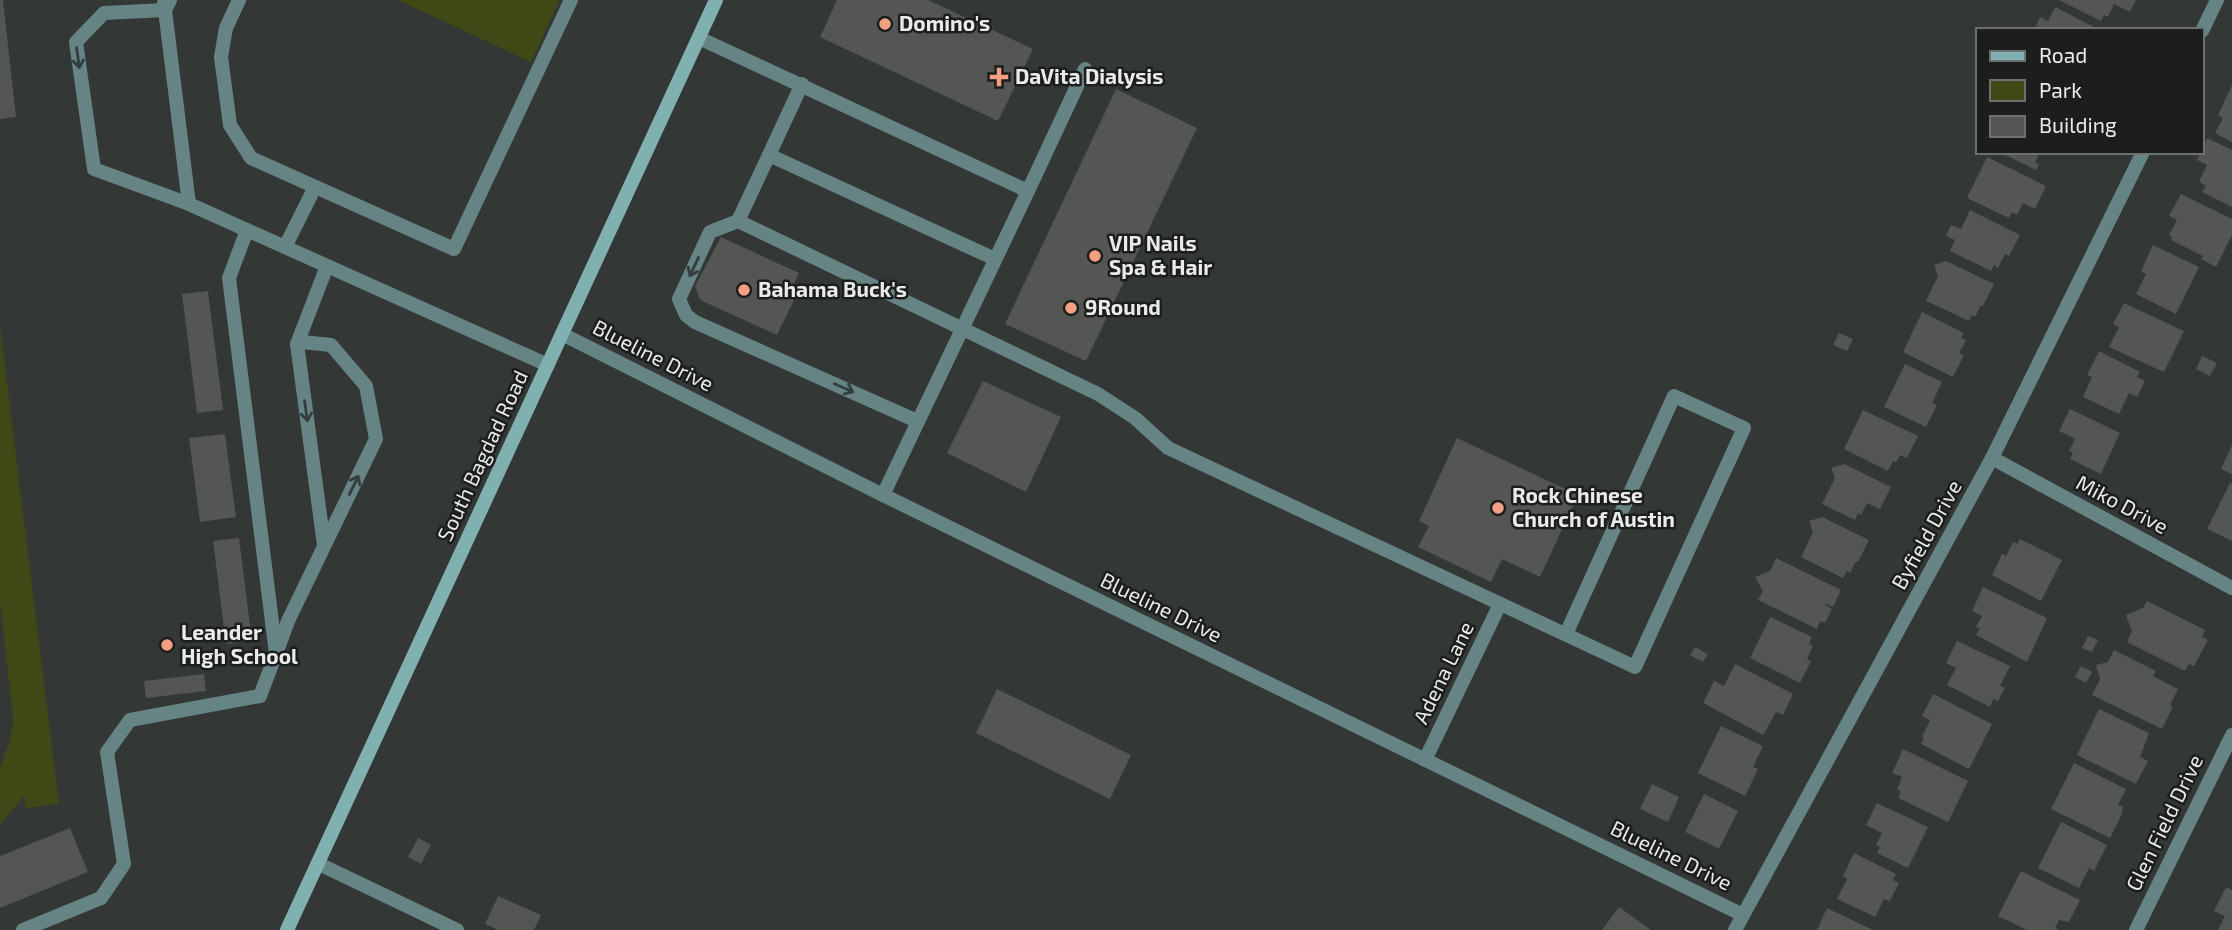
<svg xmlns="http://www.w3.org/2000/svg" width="2232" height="930" viewBox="0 0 2232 930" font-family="'Exo 2',sans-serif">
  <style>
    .green { fill: #404816 }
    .building { fill: #535653 }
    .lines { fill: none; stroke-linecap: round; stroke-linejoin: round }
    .lane { stroke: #668484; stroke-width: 14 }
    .street { stroke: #668484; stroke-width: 14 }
    .secondary { stroke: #80b0b0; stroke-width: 14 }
    .oneway { stroke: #323d3c }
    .poi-dot { fill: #f39f84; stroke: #1c1e1d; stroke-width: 2.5 }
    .labels { text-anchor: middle; stroke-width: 5; stroke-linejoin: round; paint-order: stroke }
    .poi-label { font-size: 21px; font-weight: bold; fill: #e8ebe9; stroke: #1c1e1d; text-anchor: start }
    .street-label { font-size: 21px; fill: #e8ebe9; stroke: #1c1e1d }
  </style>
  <rect width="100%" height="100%" fill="#333736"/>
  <!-- green -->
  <g class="green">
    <polygon points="398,0 560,0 531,62"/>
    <polygon points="0,326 59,804 26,808 24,796 0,825 0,768 11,737 13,718 0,600"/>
  </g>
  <!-- building -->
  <g class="building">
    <polygon points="0,0 3,0 16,117 0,119"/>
    <polygon points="837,0 928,0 1033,49 998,121 820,37"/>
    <polygon points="2059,0 2136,0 2130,12 2114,4 2108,17 2104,15 2101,21"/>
    <polygon points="2055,7 2100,30 2034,30 2040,17 2048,21"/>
    <polygon points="2232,85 2232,142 2215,133 2223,118 2218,115"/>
    <polygon points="1116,89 1197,128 1086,361 1005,324"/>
    <polygon points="2207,138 2232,150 2232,207 2202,192 2206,186 2199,182 2207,165 2197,160"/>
    <polygon points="1999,152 2040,152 2035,162 2039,164 2036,170"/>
    <polygon points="1987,157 2046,186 2035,209 2023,203 2017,215 2012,212 2009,218 1967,198"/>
    <polygon points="2181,194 2232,219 2232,235 2216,267 2201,259 2203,256 2171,240 2172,237 2169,235 2177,220 2169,216"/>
    <polygon points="1970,210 2020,235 2009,256 2005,254 1998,268 1994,265 1991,271 1950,251 1955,240 1946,236 1951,225 1961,229"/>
    <polygon points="721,237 799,273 789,294 795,298 777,335 700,300 695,286"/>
    <polygon points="2153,245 2199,267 2176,314 2136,294 2146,274 2141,271"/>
    <polygon points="1946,261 1994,284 1983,306 1981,305 1975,317 1972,315 1969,321 1926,301 1938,276 1934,265"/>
    <polygon points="208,291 223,410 197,413 182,294"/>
    <polygon points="2124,303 2184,331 2164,372 2109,347 2119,327 2113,324"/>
    <polygon points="1922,312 1964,333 1961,338 1966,340 1959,353 1964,355 1953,377 1903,352"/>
    <polygon points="1839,333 1853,339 1847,351 1833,345"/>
    <polygon points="2099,351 2140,372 2137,377 2145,381 2137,397 2129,393 2119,414 2083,397 2092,377 2087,375"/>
    <polygon points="2202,356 2217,363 2210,376 2196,369"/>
    <polygon points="1905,364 1942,382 1932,403 1937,405 1926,427 1884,407"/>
    <polygon points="983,381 1061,417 1026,492 947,453"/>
    <polygon points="2070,409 2120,433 2101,474 2070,459 2073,453 2069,451 2075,439 2059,431"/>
    <polygon points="1863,410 1918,436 1907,458 1900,455 1896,463 1893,461 1888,471 1844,449"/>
    <polygon points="225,434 236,517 200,522 189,438"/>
    <polygon points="1457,438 1578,495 1540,577 1502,559 1491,582 1418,547 1429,526 1419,521"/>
    <polygon points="2232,445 2232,474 2221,469"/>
    <polygon points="1844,464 1891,487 1880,509 1867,503 1861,515 1858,513 1855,520 1822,504 1835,478 1831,468"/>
    <polygon points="2230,483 2232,484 2232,541 2207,529"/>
    <polygon points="1822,517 1869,540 1858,562 1856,561 1850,573 1847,571 1843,578 1801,557 1813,532 1809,521"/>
    <polygon points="239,538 252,641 226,644 213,541"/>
    <polygon points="2020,539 2062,560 2041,601 1992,575 2002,554 2006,556 2013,542 2017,544"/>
    <polygon points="1776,558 1841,590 1833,607 1826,604 1825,605 1832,609 1825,623 1820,621 1817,629 1758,600 1763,591 1755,577 1770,571"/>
    <polygon points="1983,587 2047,618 2027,662 1976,635 1980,628 1976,627 1982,616 1972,611"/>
    <polygon points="2147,601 2205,630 2202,637 2208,640 2194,666 2189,664 2185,671 2127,642 2132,631 2126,615 2143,608"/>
    <polygon points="1770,617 1812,637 1809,644 1813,646 1807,659 1811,661 1800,683 1750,658"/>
    <polygon points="2088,636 2098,640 2092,652 2082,648"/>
    <polygon points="1957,641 2010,666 2000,686 2005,688 1998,701 1993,699 1990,707 1947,685 1956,668 1946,663"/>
    <polygon points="1695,647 1708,654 1703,662 1690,655"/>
    <polygon points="2114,650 2156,671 2153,676 2178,689 2170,705 2173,706 2162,729 2092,695 2100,679 2096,665 2108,662"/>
    <polygon points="1735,664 1793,694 1783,715 1776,712 1763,735 1703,703 1714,681 1724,686"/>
    <polygon points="2081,666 2092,672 2086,683 2075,677"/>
    <polygon points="204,674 206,691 146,698 144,681"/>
    <polygon points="997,689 1131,755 1110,799 976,733"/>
    <polygon points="1933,694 1992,724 1969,769 1921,744 1924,738 1922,737 1930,720 1922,716"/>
    <polygon points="2099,709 2149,733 2140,757 2148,761 2136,784 2077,755"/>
    <polygon points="1721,726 1763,746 1753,767 1758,769 1745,796 1698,773"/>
    <polygon points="1903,749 1968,781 1948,822 1898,798 1901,792 1897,789 1902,777 1892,773"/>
    <polygon points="2074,763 2126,789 2118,805 2123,807 2122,814 2110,838 2051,809"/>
    <polygon points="1652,784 1679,797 1668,822 1640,809"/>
    <polygon points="1704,794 1738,811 1719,849 1685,832"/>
    <polygon points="1877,803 1928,827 1908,868 1877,853 1880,847 1876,845 1882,833 1866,825"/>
    <polygon points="2061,822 2107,845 2094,871 2089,868 2079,888 2038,868"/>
    <polygon points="70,828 88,872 0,908 0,856"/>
    <polygon points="418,838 431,845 421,864 408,857"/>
    <polygon points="1854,853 1896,874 1893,880 1899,883 1890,901 1884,899 1875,917 1837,899 1847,879 1843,876"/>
    <polygon points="2021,871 2080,900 2069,922 2059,920 2055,928 2060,930 2027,930 1998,916"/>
    <polygon points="2226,887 2232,890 2232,930 2218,930 2225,916 2214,911"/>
    <polygon points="498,896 541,915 534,930 498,930 485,924"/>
    <polygon points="1619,907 1651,930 1602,930"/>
    <polygon points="1827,908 1873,930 1817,930"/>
  </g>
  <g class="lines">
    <!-- lane -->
    <g class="lane">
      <polyline points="170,0 165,10 189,204 548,365"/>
      <polyline points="239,0 226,28 221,57 230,125 251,158 454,249 571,0"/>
      <polyline points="164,3 165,10 104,13 76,42 94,169 189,204"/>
      <polyline points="699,38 1028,191 1085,69"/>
      <polyline points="802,84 769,155 995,259"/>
      <polyline points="769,155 738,221 1098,394 1135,418 1168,448 1635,667 1744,428 1674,396 1566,634"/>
      <polyline points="738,221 710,232 679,299 686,315 695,322 917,421"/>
      <polyline points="285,247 315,187"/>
      <polyline points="883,495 1028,191"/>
      <polyline points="324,545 297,344 327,266"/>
      <polyline points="277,651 288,621 376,439 366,386 331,345 302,342 297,344"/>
      <polyline points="319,864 457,930"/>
      <polyline points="23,930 101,898 124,864 107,752 130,720 260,696 276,654 229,278 247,230"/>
    </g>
    <!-- street -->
    <g class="street">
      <polyline points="2202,31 2217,0"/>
      <polyline points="562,334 883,495 1743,915"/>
      <polyline points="1992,458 2232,588"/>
      <polyline points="1425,760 1500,604"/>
      <polyline points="1735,930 1992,458 2143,152"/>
      <polyline points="2136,930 2232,735"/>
    </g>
    <!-- secondary -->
    <polyline class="secondary" points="287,930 716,0"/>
  </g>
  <!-- one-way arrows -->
  <defs><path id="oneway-shaft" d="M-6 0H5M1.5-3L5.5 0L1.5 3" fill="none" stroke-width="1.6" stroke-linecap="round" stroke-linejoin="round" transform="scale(1.75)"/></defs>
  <g class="oneway">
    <use href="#oneway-shaft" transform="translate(78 58) rotate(82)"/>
    <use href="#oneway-shaft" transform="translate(694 267) rotate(115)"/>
    <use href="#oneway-shaft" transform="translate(844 388) rotate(24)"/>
    <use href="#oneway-shaft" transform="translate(306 411) rotate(82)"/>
    <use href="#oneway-shaft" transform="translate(354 485) rotate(-64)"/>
  </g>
  <!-- markers -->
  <g class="poi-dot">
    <circle cx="885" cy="24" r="7"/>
    <path d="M995.5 66.5h7v7h7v7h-7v7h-7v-7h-7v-7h7z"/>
    <circle cx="1095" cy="256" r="7"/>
    <circle cx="744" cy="290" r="7"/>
    <circle cx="1071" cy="308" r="7"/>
    <circle cx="1498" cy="508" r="7"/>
    <circle cx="167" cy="645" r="7"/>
  </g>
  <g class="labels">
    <!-- poi labels -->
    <g class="poi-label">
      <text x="899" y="31">Domino's</text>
      <text x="1015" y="84">DaVita Dialysis</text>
      <text x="1109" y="251">VIP Nails<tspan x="1109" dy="24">Spa &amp; Hair</tspan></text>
      <text x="758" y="297">Bahama Buck's</text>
      <text x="1085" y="315">9Round</text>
      <text x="1512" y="503">Rock Chinese<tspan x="1512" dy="24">Church of Austin</tspan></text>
      <text x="181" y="640">Leander<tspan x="181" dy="24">High School</tspan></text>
    </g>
    <!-- street labels -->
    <g class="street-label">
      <text transform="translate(653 356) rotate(27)" y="7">Blueline Drive</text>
      <text transform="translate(483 456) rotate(-65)" y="7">South Bagdad Road</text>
      <text transform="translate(2122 505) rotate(28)" y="7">Miko Drive</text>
      <text transform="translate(1927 535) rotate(-61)" y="7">Byfield Drive</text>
      <text transform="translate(1161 608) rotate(26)" y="7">Blueline Drive</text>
      <text transform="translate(1444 673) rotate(-64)" y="7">Adena Lane</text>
      <text transform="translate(2165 823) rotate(-64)" y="7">Glen Field Drive</text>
      <text transform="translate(1671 856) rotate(26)" y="7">Blueline Drive</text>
    </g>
  </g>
  <!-- legend -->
  <rect x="1976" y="28" width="228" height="126" fill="#1c1e1d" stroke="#6e706f" stroke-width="2"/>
  <rect x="1990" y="51" width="35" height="10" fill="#80b0b0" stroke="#6e706f" stroke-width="2"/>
  <text x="2039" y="63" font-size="21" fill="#e8ebe9">Road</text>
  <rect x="1990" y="80" width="35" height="21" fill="#404816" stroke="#6e706f" stroke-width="2"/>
  <text x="2039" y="98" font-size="21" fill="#e8ebe9">Park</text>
  <rect x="1990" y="116" width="35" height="21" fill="#535653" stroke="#6e706f" stroke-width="2"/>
  <text x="2039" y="133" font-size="21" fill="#e8ebe9">Building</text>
</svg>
